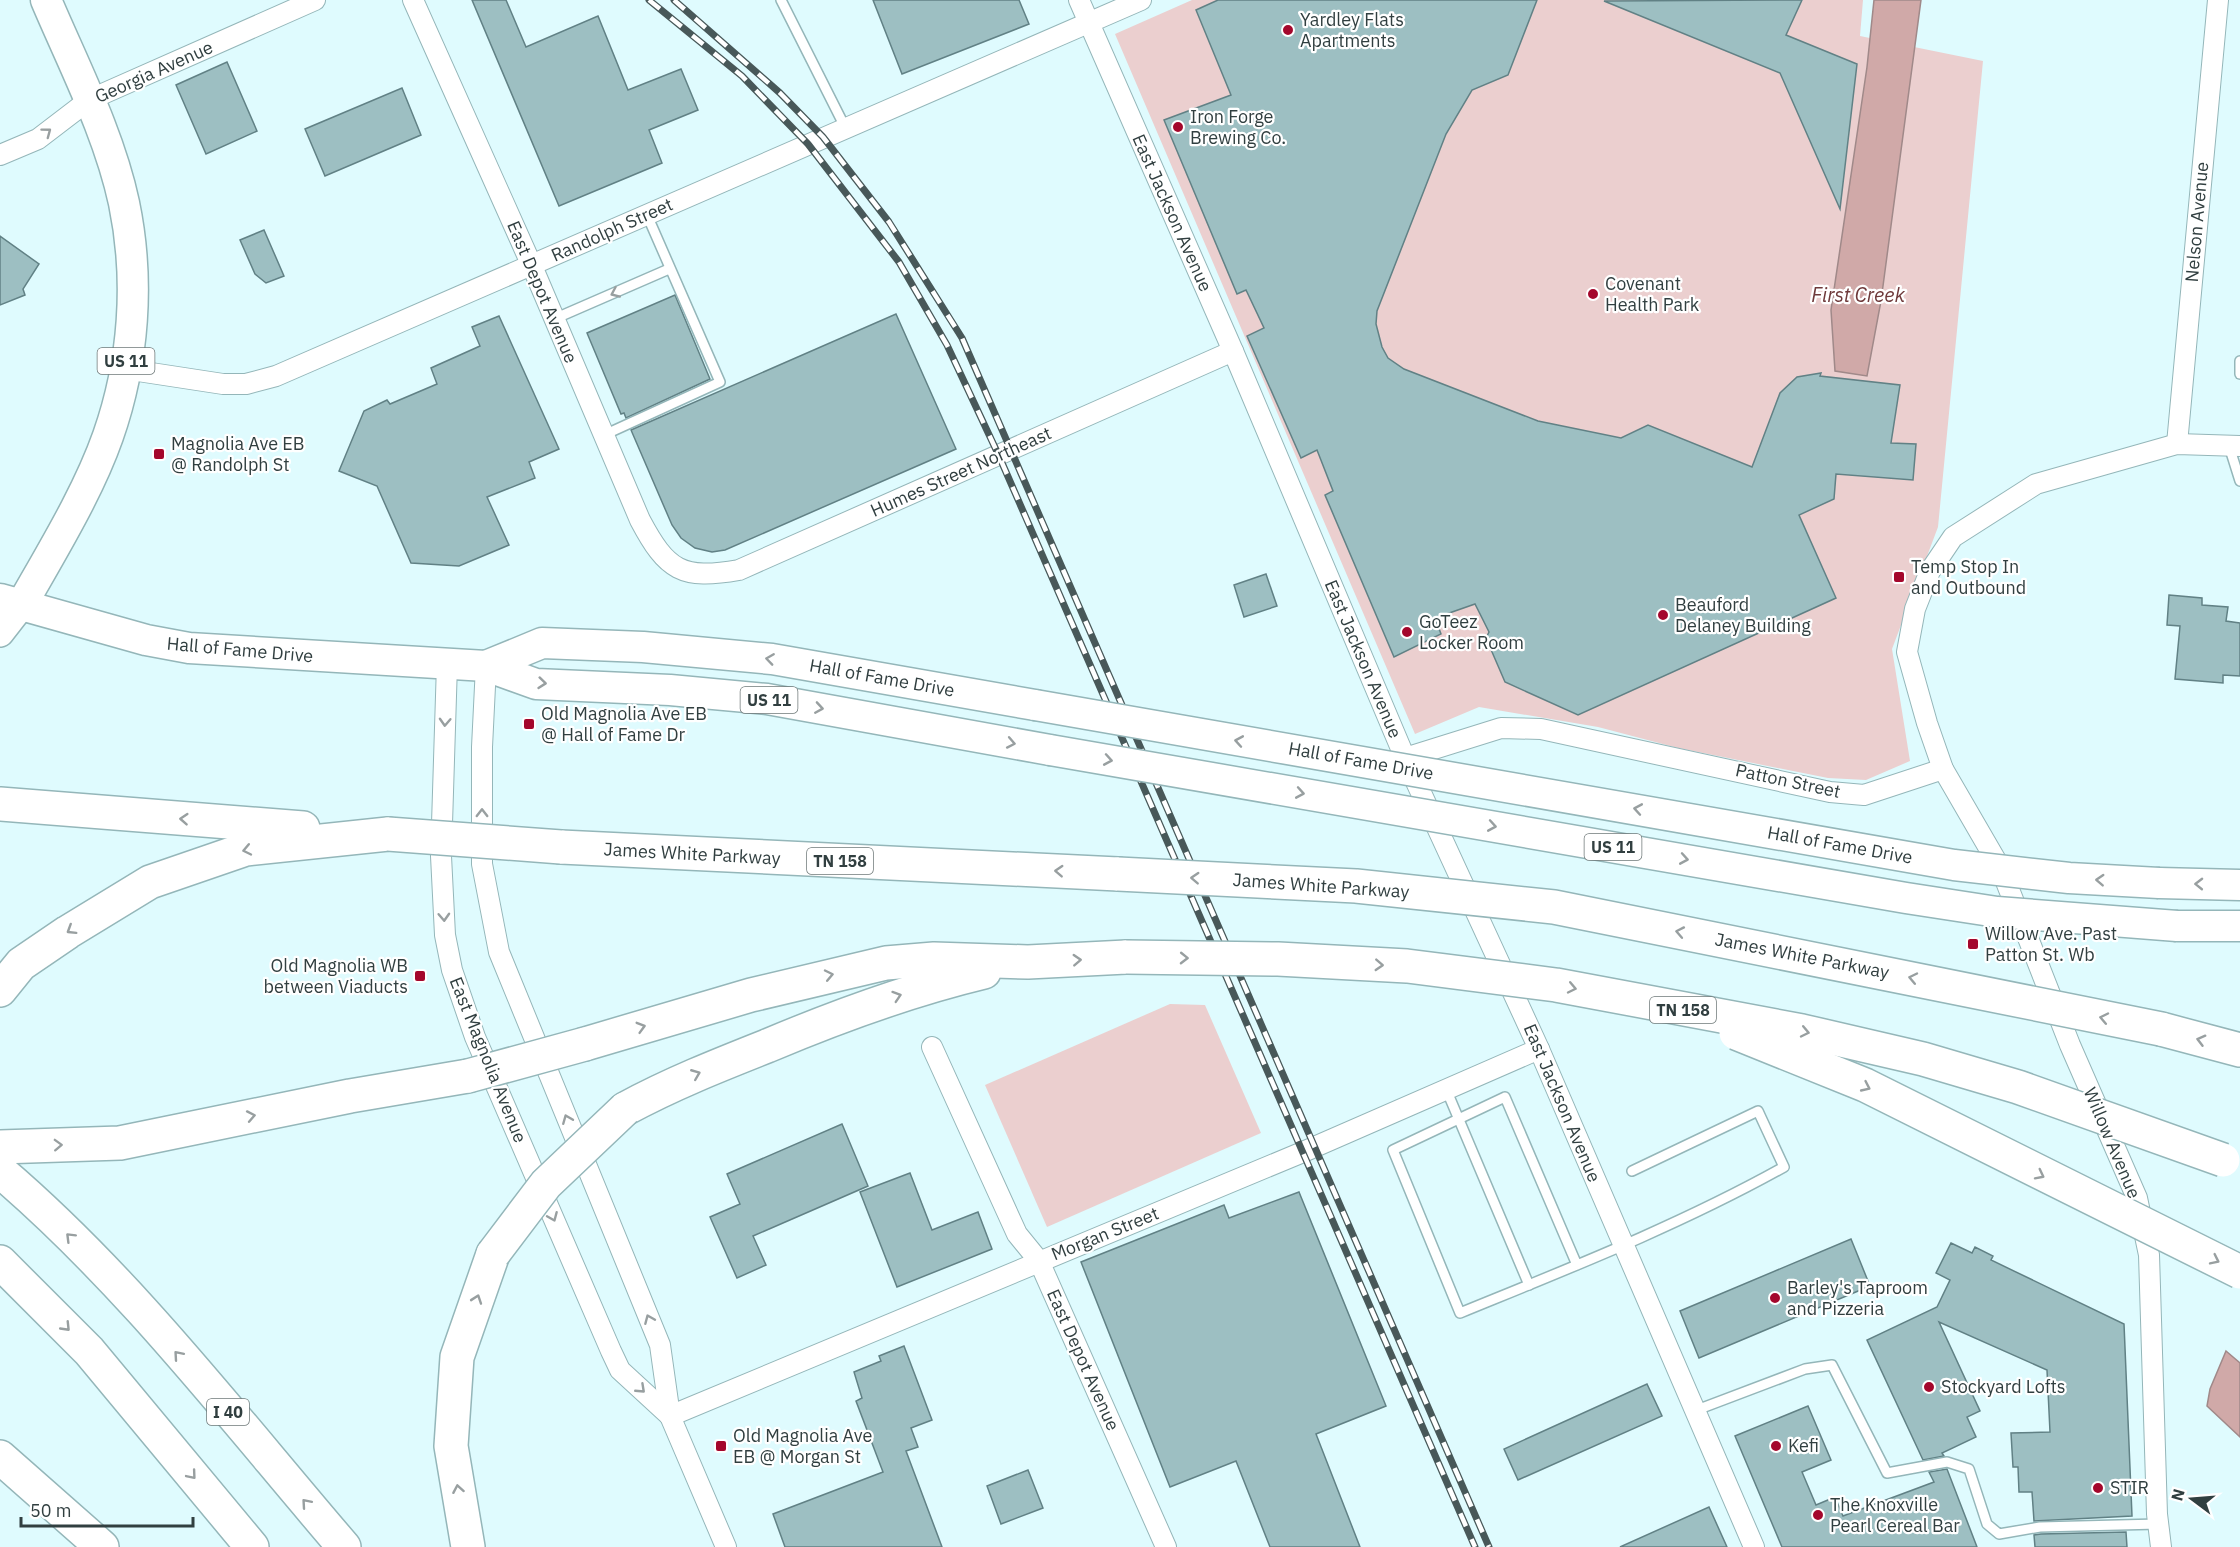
<svg xmlns="http://www.w3.org/2000/svg" width="2240" height="1547" viewBox="0 0 2240 1547" font-family="'IBM Plex Sans',sans-serif">
  <style>
    .green { fill: #ebcfcf }
    .water { fill: #d0a9a8; stroke: #a08989; stroke-width: 1.5 }
    .building { fill: #9dbfc2; stroke: #618185; stroke-width: 1.5 }
    .lines { fill: none; stroke-linecap: round; stroke-linejoin: round }
    .lane-casing { stroke: #94b6b9; stroke-width: 12 }
    .street-casing { stroke: #94b6b9; stroke-width: 22 }
    .secondary-casing { stroke: #94b6b9; stroke-width: 30 }
    .primary-casing { stroke: #94b6b9; stroke-width: 33 }
    .highway-casing { stroke: #94b6b9; stroke-width: 36 }
    .lane { stroke: #fff; stroke-width: 9 }
    .street { stroke: #fff; stroke-width: 20 }
    .secondary { stroke: #fff; stroke-width: 27 }
    .primary { stroke: #fff; stroke-width: 30 }
    .highway { stroke: #fff; stroke-width: 33 }
    .rail-casing { stroke: #485859; stroke-width: 7 }
    .rail { stroke: #fff; stroke-width: 4.5; stroke-dasharray: 14; stroke-linecap: butt }
    .primary-bridge-casing { stroke: #94b6b9; stroke-width: 33; stroke-linecap: butt }
    .highway-bridge-casing { stroke: #94b6b9; stroke-width: 36; stroke-linecap: butt }
    .primary-bridge { stroke: #fff; stroke-width: 30 }
    .highway-bridge { stroke: #fff; stroke-width: 33 }
    .oneway { stroke: #989fa0 }
    .poi-dot { fill: #a4072c; stroke: #fff; stroke-width: 2 }
    .labels { text-anchor: middle; stroke-width: 4.5; stroke-linejoin: round; paint-order: stroke }
    .shield { fill: #fff; stroke: #6f7979; stroke-width: 1.5 }
    .shield-label { font-size: 16px; font-weight: bold; fill: #313f40 }
    .poi-label { font-size: 18px; fill: #313f40; stroke: #fff; text-anchor: start }
    .street-label { font-size: 18px; fill: #313f40; stroke: #fff }
    .water-label { font-size: 20px; font-style: italic; fill: #6e393a; stroke: #fff }
  </style>
  <rect width="100%" height="100%" fill="#dffbfe"/>
  <!-- green -->
  <g class="green">
    <polygon points="1192,0 1863,0 1860,36 1983,61 1938,527 1892,649 1910,761 1866,780 1828,778 1678,748 1598,727 1479,707 1415,734 1115,34"/>
    <polygon points="1170,1004 1205,1005 1261,1133 1047,1227 985,1085"/>
  </g>
  <!-- water -->
  <g class="water">
    <polygon points="1874,0 1921,0 1881,301 1867,376 1835,371 1831,310 1867,67"/>
    <polygon points="2226,1351 2240,1363 2240,1437 2207,1406 2210,1389"/>
  </g>
  <!-- building -->
  <g class="building">
    <polygon points="472,0 506,0 526,47 598,16 628,90 681,69 698,110 649,130 662,163 559,206"/>
    <polygon points="873,0 1019,0 1029,24 902,74"/>
    <polygon points="1218,0 1537,0 1508,75 1472,90 1446,134 1377,311 1376,324 1382,347 1388,358 1404,369 1538,421 1621,438 1648,425 1752,467 1780,393 1797,377 1821,373 1820,376 1900,385 1891,443 1916,444 1913,480 1836,474 1834,499 1799,515 1836,598 1578,715 1505,682 1486,638 1489,632 1475,604 1435,618 1441,634 1394,657 1325,495 1333,491 1317,450 1301,458 1247,336 1264,328 1246,290 1237,294 1164,120 1231,95 1196,10"/>
    <polygon points="1802,0 1786,35 1857,64 1840,209 1780,73 1604,1"/>
    <polygon points="227,62 257,131 206,154 176,85"/>
    <polygon points="402,88 421,135 325,176 305,129"/>
    <polygon points="264,230 284,276 266,283 255,274 240,240"/>
    <polygon points="0,236 39,264 23,289 25,295 0,305"/>
    <polygon points="675,295 710,379 626,418 624,413 621,414 587,333"/>
    <polygon points="896,314 956,449 725,550 712,552 695,548 681,538 672,525 631,430"/>
    <polygon points="499,316 559,449 529,462 535,478 487,497 509,545 459,566 411,563 377,486 339,471 364,411 387,400 390,404 437,384 431,368 480,346 472,327"/>
    <polygon points="1266,574 1277,606 1244,617 1234,585"/>
    <polygon points="2169,595 2202,598 2202,605 2228,607 2226,621 2240,623 2240,676 2223,675 2223,683 2175,679 2180,626 2167,625"/>
    <polygon points="842,1124 868,1186 753,1236 766,1265 737,1278 710,1217 740,1204 727,1174"/>
    <polygon points="910,1173 932,1230 978,1212 992,1249 897,1287 860,1192"/>
    <polygon points="1299,1192 1386,1406 1316,1434 1360,1547 1270,1547 1236,1461 1170,1487 1081,1262 1224,1205 1229,1218"/>
    <polygon points="1851,1239 1870,1286 1699,1358 1680,1311"/>
    <polygon points="1951,1243 1972,1253 1975,1247 1993,1256 1991,1260 2124,1324 2132,1516 2034,1521 2032,1492 2019,1492 2018,1467 2013,1467 2011,1433 2050,1432 2047,1370 1939,1322 1980,1411 1967,1417 1976,1437 1942,1453 1944,1456 1923,1460 1867,1340 1937,1307 1950,1280 1936,1273"/>
    <polygon points="904,1346 932,1420 911,1428 918,1447 906,1451 942,1547 785,1547 773,1514 883,1472 856,1401 862,1398 854,1372 881,1361 879,1356"/>
    <polygon points="1647,1384 1662,1416 1518,1480 1504,1449"/>
    <polygon points="1808,1406 1831,1460 1802,1472 1816,1505 1835,1497 1843,1516 1934,1482 1929,1472 1947,1469 1977,1547 1782,1547 1735,1436"/>
    <polygon points="1028,1470 1043,1508 1001,1524 987,1486"/>
    <polygon points="1709,1507 1727,1547 1620,1547"/>
    <polygon points="2126,1532 2127,1547 2035,1547 2034,1535 2041,1534"/>
  </g>
  <g class="lines">
    <defs>
      <g id="lane">
        <polyline points="781,0 845,127"/>
        <polyline points="554,319 669,269"/>
        <polyline points="2240,361 2240,374"/>
        <polyline points="604,435 720,382 647,215"/>
        <polyline points="2229,446 2240,481"/>
        <polyline points="1446,1089 1529,1285"/>
        <path d="M1577 1265 1505 1097 1393 1150 1460 1313C1570 1268 1680 1225 1784 1167L1758 1111 1632 1171"/>
        <polyline points="1694,1411 1805,1369 1832,1365 1887,1473 1947,1462 1969,1469 1987,1524 1999,1534 2040,1527 2158,1524"/>
      </g>
      <g id="street">
        <path d="M413 0 532 266 640 520C667 571 682 580 739 570L1233 351"/>
        <polyline points="1079,0 1233,351 1405,758 1539,1049 1754,1547"/>
        <polyline points="0,155 38,139 89,100 315,0"/>
        <polyline points="125,369 223,384 246,384 276,376 1141,0"/>
        <polyline points="2177,444 2218,0"/>
        <polyline points="447,664 441,856 445,935 452,970 475,1037 611,1351 620,1370 670,1416"/>
        <polyline points="486,666 482,747 482,864 499,952 660,1345 670,1416 726,1547"/>
        <polyline points="1405,758 1501,728 1541,729 1830,792 1864,795 1943,769"/>
        <polyline points="932,1047 1017,1234 1039,1261 1166,1547"/>
        <polyline points="670,1416 1303,1152 1539,1049"/>
        <polyline points="2161,1547 2157,1514 2149,1255 2137,1198 2070,1045 2001,869 1943,769 1927,723 1907,652 1915,609 1930,571 1953,537 2036,484 2177,444 2240,446"/>
      </g>
      <polyline id="secondary" points="0,633 21,606"/>
      <g id="primary">
        <polyline points="0,599 146,640 189,648 486,666 536,684 670,690 767,699 1050,750"/>
        <path d="M21 606C51 553 88 493 108 436 134 362 140 280 124 203 109 133 74 66 46 0"/>
        <polyline points="486,666 542,643 643,647 772,659 1035,705"/>
        <polyline points="2159,883 2240,885"/>
        <polyline points="2177,926 2240,926"/>
      </g>
      <g id="highway">
        <polyline points="0,804 303,828"/>
        <polyline points="561,847 1118,874"/>
        <polyline points="0,990 21,964 68,932 150,882 246,849 388,834"/>
        <polyline points="2161,1029 2240,1050"/>
        <polyline points="585,1044 751,995 886,963 934,959 1028,962 1126,957"/>
        <path d="M625 1109C671 1084 719 1065 767 1046 838 1016 909 990 984 972"/>
        <polyline points="0,1147 120,1143 350,1096 468,1076"/>
        <path d="M0 1171C129 1281 234 1419 344 1547"/>
        <polyline points="0,1262 89,1351 252,1547"/>
        <polyline points="0,1457 102,1547"/>
        <polyline points="468,1547 451,1446 457,1357 493,1254"/>
      </g>
    </defs>
    <!-- lane casing -->
    <use href="#lane" class="lane-casing"/>
    <!-- street casing -->
    <use href="#street" class="street-casing"/>
    <!-- secondary casing -->
    <use href="#secondary" class="secondary-casing"/>
    <!-- primary casing -->
    <use href="#primary" class="primary-casing"/>
    <!-- highway casing -->
    <use href="#highway" class="highway-casing"/>
    <!-- lane -->
    <use href="#lane" class="lane"/>
    <!-- street -->
    <use href="#street" class="street"/>
    <!-- secondary -->
    <use href="#secondary" class="secondary"/>
    <!-- primary -->
    <use href="#primary" class="primary"/>
    <!-- highway -->
    <use href="#highway" class="highway"/>
    <defs>
      <g id="rail">
        <polyline points="649,0 742,76 808,144 899,262 947,345 999,456 1475,1547"/>
        <polyline points="674,0 780,93 823,137 889,222 962,338 1489,1547"/>
      </g>
    </defs>
    <!-- rail casing -->
    <use href="#rail" class="rail-casing"/>
    <!-- rail -->
    <use href="#rail" class="rail"/>
    <defs>
      <g id="primary-bridge">
        <polyline points="1035,705 1954,865 2069,878 2159,883"/>
        <polyline points="1050,750 1906,898 1997,912 2177,926"/>
      </g>
      <g id="highway-bridge">
        <polyline points="388,834 561,847"/>
        <polyline points="1118,874 1356,886 1554,907 2161,1029"/>
        <polyline points="1126,957 1278,959 1407,966 1556,985 1802,1031 1923,1059 2018,1087 2223,1160"/>
        <polyline points="1736,1033 1865,1085 2240,1272"/>
        <polyline points="468,1076 585,1044"/>
        <polyline points="493,1254 546,1184 625,1109"/>
      </g>
    </defs>
    <!-- primary-bridge casing -->
    <use href="#primary-bridge" class="primary-bridge-casing"/>
    <!-- highway-bridge casing -->
    <use href="#highway-bridge" class="highway-bridge-casing"/>
    <!-- primary-bridge -->
    <use href="#primary-bridge" class="primary-bridge"/>
    <!-- highway-bridge -->
    <use href="#highway-bridge" class="highway-bridge"/>
  </g>
  <!-- one-way arrows -->
  <defs><path id="oneway-chevron" d="M-2-3.5L2.5 0L-2 3.5" fill="none" stroke-width="1.6" stroke-linecap="round" stroke-linejoin="round" transform="scale(1.5)"/></defs>
  <g class="oneway">
    <use href="#oneway-chevron" transform="translate(47 132) rotate(-37)"/>
    <use href="#oneway-chevron" transform="translate(615 293) rotate(156)"/>
    <use href="#oneway-chevron" transform="translate(770 659) rotate(-172)"/>
    <use href="#oneway-chevron" transform="translate(542 683) rotate(6)"/>
    <use href="#oneway-chevron" transform="translate(819 708) rotate(9)"/>
    <use href="#oneway-chevron" transform="translate(445 722) rotate(93)"/>
    <use href="#oneway-chevron" transform="translate(1239 741) rotate(-170)"/>
    <use href="#oneway-chevron" transform="translate(1011 743) rotate(11)"/>
    <use href="#oneway-chevron" transform="translate(1108 760) rotate(10)"/>
    <use href="#oneway-chevron" transform="translate(1300 793) rotate(10)"/>
    <use href="#oneway-chevron" transform="translate(1638 809) rotate(-170)"/>
    <use href="#oneway-chevron" transform="translate(482 813) rotate(-90)"/>
    <use href="#oneway-chevron" transform="translate(184 819) rotate(-176)"/>
    <use href="#oneway-chevron" transform="translate(1492 826) rotate(10)"/>
    <use href="#oneway-chevron" transform="translate(247 850) rotate(168)"/>
    <use href="#oneway-chevron" transform="translate(1684 859) rotate(10)"/>
    <use href="#oneway-chevron" transform="translate(1059 871) rotate(-177)"/>
    <use href="#oneway-chevron" transform="translate(1195 878) rotate(-177)"/>
    <use href="#oneway-chevron" transform="translate(2100 880) rotate(-177)"/>
    <use href="#oneway-chevron" transform="translate(2199 884) rotate(-179)"/>
    <use href="#oneway-chevron" transform="translate(444 917) rotate(87)"/>
    <use href="#oneway-chevron" transform="translate(71 930) rotate(148)"/>
    <use href="#oneway-chevron" transform="translate(1680 932) rotate(-169)"/>
    <use href="#oneway-chevron" transform="translate(1184 958) rotate(1)"/>
    <use href="#oneway-chevron" transform="translate(1077 960) rotate(-3)"/>
    <use href="#oneway-chevron" transform="translate(1379 965) rotate(3)"/>
    <use href="#oneway-chevron" transform="translate(829 975) rotate(-12)"/>
    <use href="#oneway-chevron" transform="translate(1913 978) rotate(-168)"/>
    <use href="#oneway-chevron" transform="translate(1572 988) rotate(12)"/>
    <use href="#oneway-chevron" transform="translate(897 996) rotate(-18)"/>
    <use href="#oneway-chevron" transform="translate(2104 1018) rotate(-168)"/>
    <use href="#oneway-chevron" transform="translate(641 1027) rotate(-16)"/>
    <use href="#oneway-chevron" transform="translate(1805 1032) rotate(12)"/>
    <use href="#oneway-chevron" transform="translate(2201 1040) rotate(-165)"/>
    <use href="#oneway-chevron" transform="translate(696 1074) rotate(-22)"/>
    <use href="#oneway-chevron" transform="translate(1866 1087) rotate(25)"/>
    <use href="#oneway-chevron" transform="translate(251 1116) rotate(-11)"/>
    <use href="#oneway-chevron" transform="translate(567 1119) rotate(-112)"/>
    <use href="#oneway-chevron" transform="translate(58 1145) rotate(-2)"/>
    <use href="#oneway-chevron" transform="translate(2040 1175) rotate(27)"/>
    <use href="#oneway-chevron" transform="translate(553 1217) rotate(67)"/>
    <use href="#oneway-chevron" transform="translate(70 1237) rotate(-135)"/>
    <use href="#oneway-chevron" transform="translate(2215 1260) rotate(26)"/>
    <use href="#oneway-chevron" transform="translate(477 1299) rotate(-71)"/>
    <use href="#oneway-chevron" transform="translate(649 1319) rotate(-113)"/>
    <use href="#oneway-chevron" transform="translate(66 1327) rotate(46)"/>
    <use href="#oneway-chevron" transform="translate(178 1355) rotate(-131)"/>
    <use href="#oneway-chevron" transform="translate(641 1389) rotate(43)"/>
    <use href="#oneway-chevron" transform="translate(192 1475) rotate(50)"/>
    <use href="#oneway-chevron" transform="translate(458 1489) rotate(-100)"/>
    <use href="#oneway-chevron" transform="translate(306 1503) rotate(-131)"/>
  </g>
  <!-- markers -->
  <g class="poi-dot">
    <circle cx="1288" cy="30" r="6"/>
    <circle cx="1178" cy="127" r="6"/>
    <circle cx="1593" cy="294" r="6"/>
    <rect x="153" y="448" width="12" height="12" rx="3"/>
    <rect x="1893" y="571" width="12" height="12" rx="3"/>
    <circle cx="1663" cy="615" r="6"/>
    <circle cx="1407" cy="632" r="6"/>
    <rect x="523" y="718" width="12" height="12" rx="3"/>
    <rect x="1967" y="938" width="12" height="12" rx="3"/>
    <rect x="414" y="970" width="12" height="12" rx="3"/>
    <circle cx="1775" cy="1298" r="6"/>
    <circle cx="1929" cy="1387" r="6"/>
    <rect x="715" y="1440" width="12" height="12" rx="3"/>
    <circle cx="1776" cy="1446" r="6"/>
    <circle cx="2098" cy="1488" r="6"/>
    <circle cx="1818" cy="1515" r="6"/>
  </g>
  <g class="labels">
    <!-- shield labels -->
    <g class="shield">
      <rect x="97.5" y="348" width="57" height="26" rx="4.5"/>
      <rect x="740.5" y="687" width="57" height="26" rx="4.5"/>
      <rect x="1584.5" y="834" width="57" height="26" rx="4.5"/>
      <rect x="807" y="848" width="66" height="26" rx="4.5"/>
      <rect x="1650" y="997" width="66" height="26" rx="4.5"/>
      <rect x="207" y="1399" width="42" height="26" rx="4.5"/>
    </g>
    <g class="shield-label">
      <text x="126" y="367">US 11</text>
      <text x="769" y="706">US 11</text>
      <text x="1613" y="853">US 11</text>
      <text x="840" y="867">TN 158</text>
      <text x="1683" y="1016">TN 158</text>
      <text x="228" y="1418">I 40</text>
    </g>
    <!-- poi labels -->
    <g class="poi-label">
      <text x="1300" y="26">Yardley Flats<tspan x="1300" dy="21">Apartments</tspan></text>
      <text x="1190" y="123">Iron Forge<tspan x="1190" dy="21">Brewing Co.</tspan></text>
      <text x="1605" y="290">Covenant<tspan x="1605" dy="21">Health Park</tspan></text>
      <text x="171" y="450">Magnolia Ave EB<tspan x="171" dy="21">@ Randolph St</tspan></text>
      <text x="1911" y="573">Temp Stop In<tspan x="1911" dy="21">and Outbound</tspan></text>
      <text x="1675" y="611">Beauford<tspan x="1675" dy="21">Delaney Building</tspan></text>
      <text x="1419" y="628">GoTeez<tspan x="1419" dy="21">Locker Room</tspan></text>
      <text x="541" y="720">Old Magnolia Ave EB<tspan x="541" dy="21">@ Hall of Fame Dr</tspan></text>
      <text x="1985" y="940">Willow Ave. Past<tspan x="1985" dy="21">Patton St. Wb</tspan></text>
      <text x="408" y="972" text-anchor="end">Old Magnolia WB<tspan x="408" dy="21">between Viaducts</tspan></text>
      <text x="1787" y="1294">Barley's Taproom<tspan x="1787" dy="21">and Pizzeria</tspan></text>
      <text x="1941" y="1393">Stockyard Lofts</text>
      <text x="733" y="1442">Old Magnolia Ave<tspan x="733" dy="21">EB @ Morgan St</tspan></text>
      <text x="1788" y="1452">Kefi</text>
      <text x="2110" y="1494">STIR</text>
      <text x="1830" y="1511">The Knoxville<tspan x="1830" dy="21">Pearl Cereal Bar</tspan></text>
    </g>
    <!-- street labels -->
    <g class="street-label">
      <text transform="translate(154 72) rotate(-24)" y="6">Georgia Avenue</text>
      <text transform="translate(1172 213) rotate(66)" y="6">East Jackson Avenue</text>
      <text transform="translate(2197 222) rotate(-85)" y="6">Nelson Avenue</text>
      <text transform="translate(612 230) rotate(-24)" y="6">Randolph Street</text>
      <text transform="translate(542 292) rotate(67)" y="6">East Depot Avenue</text>
      <text transform="translate(961 472) rotate(-24)" y="6">Humes Street Northeast</text>
      <text transform="translate(240 650) rotate(5)" y="6">Hall of Fame Drive</text>
      <text transform="translate(1363 659) rotate(67)" y="6">East Jackson Avenue</text>
      <text transform="translate(882 678) rotate(10)" y="6">Hall of Fame Drive</text>
      <text transform="translate(1361 761) rotate(10)" y="6">Hall of Fame Drive</text>
      <text transform="translate(1788 781) rotate(12)" y="6">Patton Street</text>
      <text transform="translate(1840 845) rotate(10)" y="6">Hall of Fame Drive</text>
      <text transform="translate(692 854) rotate(3)" y="6">James White Parkway</text>
      <text transform="translate(1321 886) rotate(4)" y="6">James White Parkway</text>
      <text transform="translate(1802 956) rotate(11)" y="6">James White Parkway</text>
      <text transform="translate(488 1060) rotate(68)" y="6">East Magnolia Avenue</text>
      <text transform="translate(1562 1103) rotate(67)" y="6">East Jackson Avenue</text>
      <text transform="translate(2112 1143) rotate(67)" y="6">Willow Avenue</text>
      <text transform="translate(1105 1234) rotate(-22)" y="6">Morgan Street</text>
      <text transform="translate(1083 1360) rotate(66)" y="6">East Depot Avenue</text>
    </g>
    <!-- water labels -->
    <g class="water-label">
      <text x="1858" y="302">First Creek</text>
    </g>
  </g>
  <!-- north arrow -->
  <g transform="translate(2192 1499) rotate(286)" stroke="#ffffff" stroke-width="4.5" paint-order="stroke">
  <path d="M0-4.5L10 22L0 15L-10 22Z" fill="#313f40"/>
  <text y="-9" font-size="16" font-weight="bold" text-anchor="middle" fill="#313f40">N</text>
  </g>
  <!-- scale -->
  <path d="M21 1517v9h172v-9" fill="none" stroke="#313f40" stroke-width="3"/>
  <text x="30" y="1517" font-size="18" fill="#313f40" stroke="#ffffff" stroke-width="4.5" paint-order="stroke">50 m</text>
</svg>
